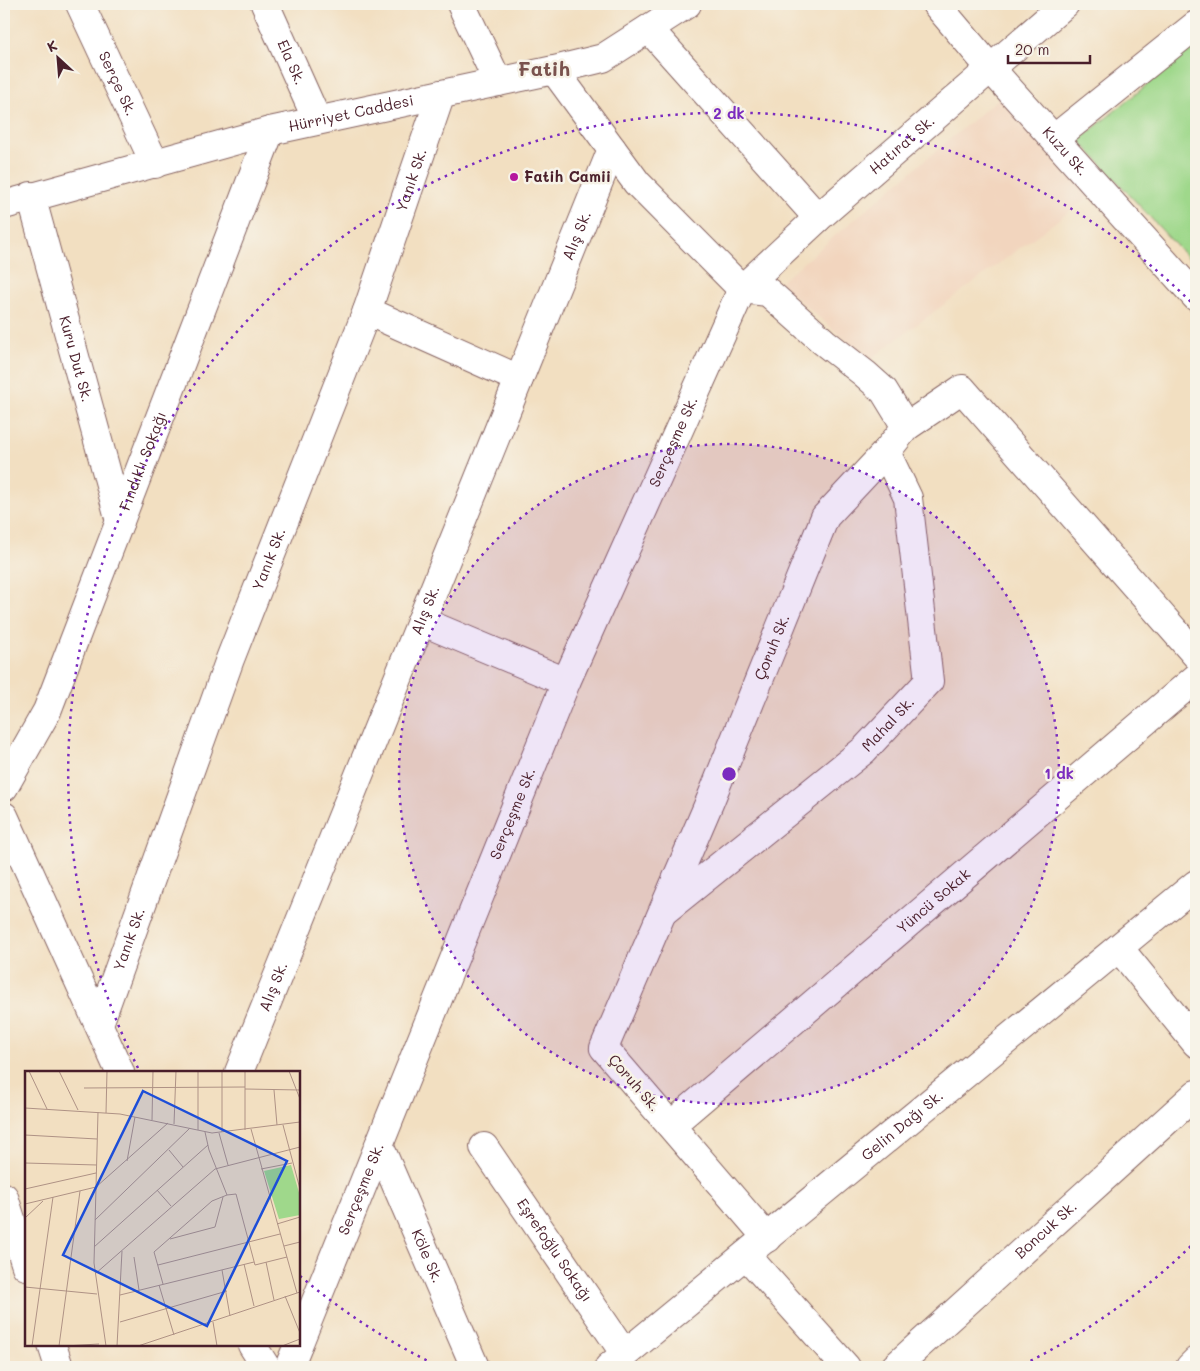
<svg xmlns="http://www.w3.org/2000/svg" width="1200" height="1371" viewBox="0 0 1200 1371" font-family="Mali,sans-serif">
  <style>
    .built { fill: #f2d5be }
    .green { fill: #9fd88b; stroke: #747c5b }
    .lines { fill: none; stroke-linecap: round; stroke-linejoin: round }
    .minor-casing { stroke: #856260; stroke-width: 30 }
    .tertiary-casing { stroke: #856260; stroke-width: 30 }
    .secondary-casing { stroke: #856260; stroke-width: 30 }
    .minor { stroke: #fff; stroke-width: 28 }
    .tertiary { stroke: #fff; stroke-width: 28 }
    .secondary { stroke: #fff; stroke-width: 28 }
    .ring { fill: none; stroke: #7b2cbf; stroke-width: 2.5; stroke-dasharray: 2.5 5 }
    .poi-dot { fill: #b5179e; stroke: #f7f3e8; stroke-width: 2 }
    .labels { text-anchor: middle; stroke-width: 5; stroke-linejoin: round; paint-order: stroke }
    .street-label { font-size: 15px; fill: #4a1f2b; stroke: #f7f3e8 }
    .poi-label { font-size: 15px; font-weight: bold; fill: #4a1f2b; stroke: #f7f3e8; text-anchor: start }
    .district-label { font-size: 20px; font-weight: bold; fill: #7a534e; stroke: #f7f3e8 }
    .inset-road { fill: none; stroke: #af9285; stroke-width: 1 }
    .view { fill: #1d4ed8; fill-opacity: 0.15; stroke: #1d4ed8; stroke-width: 2.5 }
    .inset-edge { fill: none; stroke: #4a1f2b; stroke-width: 2.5 }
    .centre { fill: #7b2cbf; stroke: #f7f3e8; stroke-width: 2.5 }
    .ring-label { font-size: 15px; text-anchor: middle; font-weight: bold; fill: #7b2cbf; stroke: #f7f3e8; stroke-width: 5; stroke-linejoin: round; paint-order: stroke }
  </style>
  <rect width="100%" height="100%" fill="#f7f3e8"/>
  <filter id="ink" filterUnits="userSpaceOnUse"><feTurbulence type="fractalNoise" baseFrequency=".02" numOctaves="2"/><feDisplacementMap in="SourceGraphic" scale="10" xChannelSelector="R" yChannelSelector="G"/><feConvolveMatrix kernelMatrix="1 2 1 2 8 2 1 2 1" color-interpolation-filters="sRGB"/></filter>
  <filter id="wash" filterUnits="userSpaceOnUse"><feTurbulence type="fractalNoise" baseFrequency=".0096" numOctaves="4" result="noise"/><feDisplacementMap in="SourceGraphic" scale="20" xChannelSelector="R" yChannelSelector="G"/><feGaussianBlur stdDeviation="1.12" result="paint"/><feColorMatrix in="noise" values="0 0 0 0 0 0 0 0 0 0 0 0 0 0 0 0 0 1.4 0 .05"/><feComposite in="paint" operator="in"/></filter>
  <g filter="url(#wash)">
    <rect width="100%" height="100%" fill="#f2dfc1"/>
    <!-- built -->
    <polygon class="built" points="1000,97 1090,196 869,360 779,283"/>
    <!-- green -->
    <polygon class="green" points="1196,45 1196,267 1079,140"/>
  </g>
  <g filter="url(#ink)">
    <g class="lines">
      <defs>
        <g id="minor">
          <path id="s1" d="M80 4 155 164"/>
          <path id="s2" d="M265 4 317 120"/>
          <polyline points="461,4 498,82"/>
          <path id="s3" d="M936 4 991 69 1196 297"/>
          <polyline points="649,29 818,218"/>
          <polyline points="554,70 637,183 742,289 768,292 824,342 865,374 884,391 906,427"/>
          <polyline points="1055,138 1196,25"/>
          <path id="s4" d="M31 196 120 521"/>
          <polyline points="367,311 519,379"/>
          <polyline points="421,621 566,682"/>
          <path id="s5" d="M4 787 47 711 270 131"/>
          <path id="s6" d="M664 911 864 750 929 681 908 498 886 452"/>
          <polyline points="1119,948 1196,1043"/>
          <path id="s7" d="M99 1024 230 659 367 311 441 94"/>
          <path id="s8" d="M239 1072 612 149"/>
          <path id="s9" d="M671 1125 1196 678"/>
          <path id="s10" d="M379 1145 475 1367"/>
          <path id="s11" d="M484 1147 625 1354"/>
          <polyline points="4,1197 26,1266"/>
          <path id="s12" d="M767 1238 604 1048 710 801 825 517 886 452 906 427 962 389 1196 655"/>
          <polyline points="746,1255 846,1367"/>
          <path id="s13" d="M299 1343 566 682 742 289 818 218 1065 4"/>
          <polyline points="52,1345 59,1367"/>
          <polyline points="289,1367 298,1345"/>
          <path id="s14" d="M609 1367 1196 884"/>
          <path id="s15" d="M895 1367 1196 1094"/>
        </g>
        <g id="tertiary">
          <path id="s16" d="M4 205 270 131 554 70 603 58 687 4"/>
          <polyline points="1190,1367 1196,1361"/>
        </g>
        <g id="secondary">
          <polyline points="4,816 120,1072"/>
          <polyline points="252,1345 266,1367"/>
        </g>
      </defs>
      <!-- minor casing -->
      <use href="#minor" class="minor-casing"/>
      <!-- tertiary casing -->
      <use href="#tertiary" class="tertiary-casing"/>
      <!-- secondary casing -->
      <use href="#secondary" class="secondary-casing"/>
      <!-- minor -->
      <use href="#minor" class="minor"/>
      <!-- tertiary -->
      <use href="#tertiary" class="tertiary"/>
      <!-- secondary -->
      <use href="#secondary" class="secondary"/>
    </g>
  </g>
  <!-- distance rings -->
  <circle cx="729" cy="774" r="330" fill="#7b2cbf" fill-opacity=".12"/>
  <g class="ring">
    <circle cx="729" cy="774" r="330"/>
    <path d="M1196 1241A660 660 0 0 1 1018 1367M440 1367A660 660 0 0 1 300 1276M138 1068A660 660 0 0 1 1196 307"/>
  </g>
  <!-- markers -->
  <circle class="poi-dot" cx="514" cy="177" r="5"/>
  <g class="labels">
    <!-- street labels -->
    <g class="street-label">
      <text dy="5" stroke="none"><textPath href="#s2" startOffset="64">Ela Sk.</textPath></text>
      <text dy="5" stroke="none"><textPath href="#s1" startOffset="88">Serçe Sk.</textPath></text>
      <text dy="5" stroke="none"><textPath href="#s16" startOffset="359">Hürriyet Caddesi</textPath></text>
      <text dy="5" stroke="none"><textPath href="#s13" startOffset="1359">Hatırat Sk.</textPath></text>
      <text dy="5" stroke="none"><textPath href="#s3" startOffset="196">Kuzu Sk.</textPath></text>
      <text dy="5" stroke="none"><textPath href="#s7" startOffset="900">Yanık Sk.</textPath></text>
      <text dy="5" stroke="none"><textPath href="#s8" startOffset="902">Alış Sk.</textPath></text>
      <text dy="5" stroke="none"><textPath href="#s4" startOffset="169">Kuru Dut Sk.</textPath></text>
      <text dy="5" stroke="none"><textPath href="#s13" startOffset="976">Serçeşme Sk.</textPath></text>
      <text dy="5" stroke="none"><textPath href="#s5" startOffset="355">Fındıklı Sokağı</textPath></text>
      <text dy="5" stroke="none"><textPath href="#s7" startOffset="495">Yanık Sk.</textPath></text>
      <text dy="5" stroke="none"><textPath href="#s8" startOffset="498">Alış Sk.</textPath></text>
      <text dy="5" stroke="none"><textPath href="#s12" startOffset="685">Çoruh Sk.</textPath></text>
      <text dy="5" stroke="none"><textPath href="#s6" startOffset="292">Mahal Sk.</textPath></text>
      <text dy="5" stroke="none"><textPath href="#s13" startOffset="571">Serçeşme Sk.</textPath></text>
      <text dy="5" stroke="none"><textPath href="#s9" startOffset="345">Yüncü Sokak</textPath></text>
      <text dy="5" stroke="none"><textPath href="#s7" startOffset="90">Yanık Sk.</textPath></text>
      <text dy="5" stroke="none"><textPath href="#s8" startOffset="92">Alış Sk.</textPath></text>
      <text transform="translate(634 1083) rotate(49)" y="5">Çoruh Sk.</text>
      <text dy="5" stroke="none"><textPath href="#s14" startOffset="380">Gelin Dağı Sk.</textPath></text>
      <text dy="5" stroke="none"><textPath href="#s13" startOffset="166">Serçeşme Sk.</textPath></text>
      <text dy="5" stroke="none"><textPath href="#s15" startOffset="204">Boncuk Sk.</textPath></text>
      <text dy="5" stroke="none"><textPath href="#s11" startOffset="125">Eşrefoğlu Sokağı</textPath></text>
      <text dy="5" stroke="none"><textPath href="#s10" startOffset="121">Köle Sk.</textPath></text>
    </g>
    <!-- poi labels -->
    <g class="poi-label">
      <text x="524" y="182">Fatih Camii</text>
    </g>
    <!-- district labels -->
    <g class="district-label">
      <text x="544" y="76">Fatih</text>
    </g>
  </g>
  <!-- overview -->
  <g transform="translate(25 1071)">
    <rect width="275" height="275" fill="#f2dfc1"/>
    <path d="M266 94 275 125V144L254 148 239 100Z" fill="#9fd88b"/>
    <path class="inset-road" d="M4 0 22 38M34 0 53 39M197 0V61M220 0V59M264 0 275 28M59 17 220 16M220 18 275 19M249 19 252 54M0 37 95 43 187 62 275 51M73 41 69 192 81 275M81 42 82 0M127 49 128 0M149 53 151 0M258 54 275 118M226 58 272 222M173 59V0M180 61 184 79 202 124M194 62 203 94M0 64 72 68M144 79 158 96M102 90 110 46M0 92 72 94M236 98 267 92M0 118 71 102M132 119 146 135M0 133 71 116 143 52M0 147 18 130M70 149 165 57M252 153 275 146M145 168 190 156 198 126M259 175 275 171M69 176 183 74M109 186 114 219M241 191 249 229M219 193 229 235M133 194 255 163M197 199 205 245M70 203 190 98 275 76M138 213 129 181 187 130 202 124 211 123 230 194 262 186M134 214 149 264M0 216 72 223M95 224 229 191M260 225 275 262M95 251 202 220M188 251 192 275M7 275 28 126M34 275 55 120M40 275 74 273M92 275 97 180M113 275 275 221M257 275 275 268"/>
    <path class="view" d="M118 20 262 90 182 255 38 184Z"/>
    <rect width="275" height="275" class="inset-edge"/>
  </g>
  <circle cx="729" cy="774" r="8" class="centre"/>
  <g class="ring-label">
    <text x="729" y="119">2 dk</text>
    <text x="1059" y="779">1 dk</text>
  </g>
  <!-- margin -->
  <rect width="1200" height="1371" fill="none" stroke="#f7f3e8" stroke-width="20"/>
  <!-- north arrow -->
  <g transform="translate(58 58) rotate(334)" stroke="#f7f3e8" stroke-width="4" paint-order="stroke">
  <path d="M0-4L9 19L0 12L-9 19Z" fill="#4a1f2b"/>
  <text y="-8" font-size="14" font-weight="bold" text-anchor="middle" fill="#4a1f2b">K</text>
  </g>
  <!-- scale -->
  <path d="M1008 55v8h82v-8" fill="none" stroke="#4a1f2b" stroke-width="2.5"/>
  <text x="1015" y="55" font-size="15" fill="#4a1f2b" stroke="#f7f3e8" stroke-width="4" paint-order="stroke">20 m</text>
</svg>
